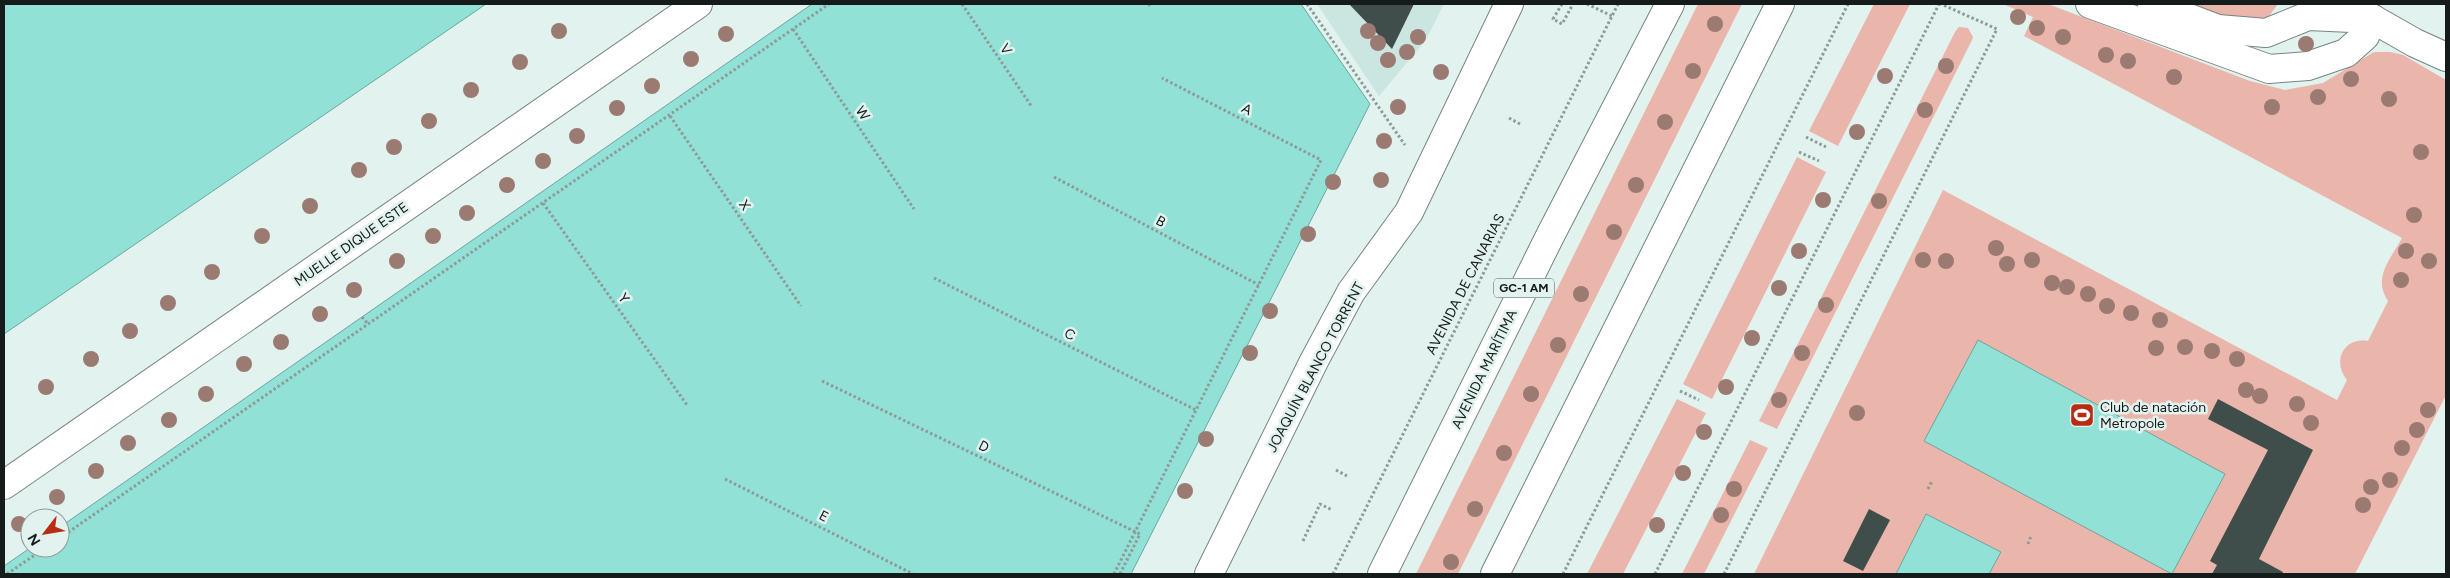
<svg xmlns="http://www.w3.org/2000/svg" width="2450" height="578" viewBox="0 0 2450 578" font-family="Figtree,sans-serif">
  <style>
    .built { fill: #cbe5e1 }
    .green { fill: #eab5aa }
    .water { fill: #92e1d7; stroke: #6ca59e }
    .building { fill: #3f4d4b }
    .lines { fill: none; stroke-linecap: round; stroke-linejoin: round }
    .minor-casing { stroke: #768583; stroke-width: 30 }
    .highway-casing { stroke: #768583; stroke-width: 30 }
    .path { stroke: #8e9a98; stroke-width: 3; stroke-dasharray: 2.5 2.5; stroke-linecap: butt }
    .minor { stroke: #fff; stroke-width: 28 }
    .highway { stroke: #fff; stroke-width: 28 }
    .tree { fill: #9b7a72 }
    .labels { text-anchor: middle; stroke-width: 5; stroke-linejoin: round; paint-order: stroke }
    .shield { fill: #e1f2ef; stroke: #525b5a; stroke-width: 1 }
    .shield-label { font-size: 12px; font-weight: bold; fill: #151a1a }
    .street-label { font-size: 14px; fill: #151a1a; stroke: #e1f2ef }
    .poi-label { font-size: 14px; fill: #151a1a; stroke: #e1f2ef; text-anchor: start }
  </style>
  <rect width="100%" height="100%" fill="#e1f2ef"/>
  <!-- built -->
  <polygon class="built" points="1317,4 1444,4 1425,41 1379,96"/>
  <!-- green -->
  <g class="green">
    <polygon points="1698,4 1742,4 1458,574 1416,574"/>
    <polygon points="1874,4 1910,4 1838,146 1809,131"/>
    <path d="M2003 4H2048L2250 81 2285 90 2323 83 2374 52H2390L2403 55 2446 80V395L2355 574H1754L1943 190 2337 400 2347 380C2332 362 2343 337 2368 341L2388 301C2372 277 2391 259 2402 238L2024 36 2033 17Z"/>
    <polygon points="2188,4 2278,4 2266,20 2244,24"/>
    <polygon points="1959,27 1968,28 1973,37 1972,40 1777,429 1759,421 1955,32"/>
    <polygon points="1797,157 1826,172 1712,399 1683,384"/>
    <polygon points="1677,399 1706,413 1623,574 1587,574"/>
    <polygon points="1750,440 1768,448 1704,574 1682,574"/>
  </g>
  <!-- water -->
  <g class="water">
    <polygon points="4,4 486,4 4,334"/>
    <polygon points="812,4 1301,4 1370,104 1131,574 4,574 4,566 30,548 60,548 60,527"/>
    <polygon points="1978,340 2225,474 2172,574 1924,441"/>
    <polygon points="1926,514 2001,552 1989,574 1896,574"/>
  </g>
  <!-- building -->
  <g class="building">
    <polygon points="1349,4 1414,4 1392,49"/>
    <polygon points="2218,399 2313,450 2259,559 2283,572 2282,574 2212,574 2217,565 2210,561 2268,450 2208,419"/>
    <polygon points="1869,509 1890,520 1863,571 1843,561"/>
  </g>
  <g class="lines">
    <defs>
      <g id="minor">
        <polyline points="2090,4 2269,69 2308,66 2346,53 2365,36 2373,19"/>
        <polyline points="2152,4 2218,29 2266,33 2308,16 2373,19"/>
        <polyline points="2357,10 2415,43 2446,57"/>
        <polyline points="4,485 698,4"/>
        <polyline points="1209,574 1314,361 1351,292 1409,212 1509,4"/>
      </g>
      <g id="highway">
        <polyline points="1382,574 1551,234 1670,4"/>
        <polyline points="1495,574 1780,4"/>
      </g>
    </defs>
    <!-- minor casing -->
    <use href="#minor" class="minor-casing"/>
    <!-- highway casing -->
    <use href="#highway" class="highway-casing"/>
    <!-- path -->
    <g class="path">
      <polyline points="962,4 1032,107"/>
      <polyline points="1149,4 1150,6"/>
      <polyline points="1307,4 1405,145"/>
      <polyline points="1562,4 1553,19 1562,24 1573,4"/>
      <polyline points="1587,4 1612,16"/>
      <polyline points="793,29 914,209"/>
      <polyline points="670,116 801,306"/>
      <polyline points="1509,118 1520,124"/>
      <polyline points="1806,137 1826,147"/>
      <polyline points="1799,152 1819,161"/>
      <polyline points="1054,177 1259,285"/>
      <polyline points="543,203 687,405"/>
      <polyline points="934,278 1196,410"/>
      <polyline points="362,317 368,324"/>
      <polyline points="822,381 1140,534 1120,574"/>
      <polyline points="1680,391 1699,400"/>
      <polyline points="1336,470 1347,476"/>
      <polyline points="725,479 913,574"/>
      <polyline points="1928,489 1932,481"/>
      <polyline points="60,538 829,4"/>
      <polyline points="1303,541 1320,504 1332,510"/>
      <polyline points="2028,544 2031,536"/>
      <polyline points="7,574 45,548"/>
      <polyline points="1114,574 1321,160 1162,78"/>
      <polyline points="1333,574 1618,4"/>
      <polyline points="1563,574 1848,4"/>
      <polyline points="1655,574 1939,4"/>
      <polyline points="1724,574 1997,29 1941,4"/>
    </g>
    <!-- minor -->
    <use href="#minor" class="minor"/>
    <!-- highway -->
    <use href="#highway" class="highway"/>
  </g>
  <!-- trees -->
  <g class="tree">
    <circle cx="2018" cy="17" r="8"/>
    <circle cx="1715" cy="24" r="8"/>
    <circle cx="2037" cy="28" r="8"/>
    <circle cx="559" cy="31" r="8"/>
    <circle cx="1368" cy="31" r="8"/>
    <circle cx="726" cy="34" r="8"/>
    <circle cx="1418" cy="37" r="8"/>
    <circle cx="2063" cy="37" r="8"/>
    <circle cx="1378" cy="43" r="8"/>
    <circle cx="2306" cy="44" r="8"/>
    <circle cx="1407" cy="52" r="8"/>
    <circle cx="2106" cy="55" r="8"/>
    <circle cx="691" cy="59" r="8"/>
    <circle cx="1388" cy="60" r="8"/>
    <circle cx="2128" cy="61" r="8"/>
    <circle cx="520" cy="62" r="8"/>
    <circle cx="1946" cy="66" r="8"/>
    <circle cx="1693" cy="71" r="8"/>
    <circle cx="1441" cy="72" r="8"/>
    <circle cx="1885" cy="76" r="8"/>
    <circle cx="2174" cy="77" r="8"/>
    <circle cx="2351" cy="79" r="8"/>
    <circle cx="652" cy="86" r="8"/>
    <circle cx="471" cy="90" r="8"/>
    <circle cx="2318" cy="97" r="8"/>
    <circle cx="2389" cy="99" r="8"/>
    <circle cx="1398" cy="107" r="8"/>
    <circle cx="2272" cy="107" r="8"/>
    <circle cx="617" cy="108" r="8"/>
    <circle cx="1925" cy="110" r="8"/>
    <circle cx="429" cy="121" r="8"/>
    <circle cx="1665" cy="122" r="8"/>
    <circle cx="1857" cy="132" r="8"/>
    <circle cx="577" cy="136" r="8"/>
    <circle cx="1384" cy="141" r="8"/>
    <circle cx="394" cy="147" r="8"/>
    <circle cx="2421" cy="152" r="8"/>
    <circle cx="543" cy="161" r="8"/>
    <circle cx="359" cy="170" r="8"/>
    <circle cx="1381" cy="180" r="8"/>
    <circle cx="1333" cy="182" r="8"/>
    <circle cx="507" cy="185" r="8"/>
    <circle cx="1636" cy="185" r="8"/>
    <circle cx="1823" cy="200" r="8"/>
    <circle cx="1879" cy="201" r="8"/>
    <circle cx="310" cy="206" r="8"/>
    <circle cx="467" cy="213" r="8"/>
    <circle cx="2414" cy="215" r="8"/>
    <circle cx="1614" cy="232" r="8"/>
    <circle cx="1308" cy="234" r="8"/>
    <circle cx="262" cy="236" r="8"/>
    <circle cx="433" cy="236" r="8"/>
    <circle cx="1996" cy="248" r="8"/>
    <circle cx="1799" cy="251" r="8"/>
    <circle cx="2406" cy="251" r="8"/>
    <circle cx="1923" cy="260" r="8"/>
    <circle cx="2032" cy="260" r="8"/>
    <circle cx="397" cy="261" r="8"/>
    <circle cx="1946" cy="261" r="8"/>
    <circle cx="2429" cy="261" r="8"/>
    <circle cx="2007" cy="264" r="8"/>
    <circle cx="212" cy="272" r="8"/>
    <circle cx="2401" cy="280" r="8"/>
    <circle cx="2052" cy="283" r="8"/>
    <circle cx="2067" cy="287" r="8"/>
    <circle cx="1779" cy="288" r="8"/>
    <circle cx="354" cy="290" r="8"/>
    <circle cx="1581" cy="294" r="8"/>
    <circle cx="2088" cy="294" r="8"/>
    <circle cx="168" cy="303" r="8"/>
    <circle cx="1826" cy="305" r="8"/>
    <circle cx="2107" cy="306" r="8"/>
    <circle cx="1270" cy="311" r="8"/>
    <circle cx="2131" cy="313" r="8"/>
    <circle cx="320" cy="314" r="8"/>
    <circle cx="2160" cy="320" r="8"/>
    <circle cx="130" cy="331" r="8"/>
    <circle cx="1752" cy="338" r="8"/>
    <circle cx="281" cy="342" r="8"/>
    <circle cx="1558" cy="345" r="8"/>
    <circle cx="2185" cy="347" r="8"/>
    <circle cx="2156" cy="348" r="8"/>
    <circle cx="2212" cy="351" r="8"/>
    <circle cx="1250" cy="353" r="8"/>
    <circle cx="1802" cy="353" r="8"/>
    <circle cx="91" cy="359" r="8"/>
    <circle cx="2237" cy="359" r="8"/>
    <circle cx="244" cy="364" r="8"/>
    <circle cx="46" cy="387" r="8"/>
    <circle cx="1726" cy="387" r="8"/>
    <circle cx="2246" cy="390" r="8"/>
    <circle cx="206" cy="394" r="8"/>
    <circle cx="1531" cy="394" r="8"/>
    <circle cx="2260" cy="396" r="8"/>
    <circle cx="1779" cy="400" r="8"/>
    <circle cx="2297" cy="404" r="8"/>
    <circle cx="2428" cy="410" r="8"/>
    <circle cx="1857" cy="413" r="8"/>
    <circle cx="169" cy="420" r="8"/>
    <circle cx="2311" cy="423" r="8"/>
    <circle cx="2417" cy="430" r="8"/>
    <circle cx="1704" cy="432" r="8"/>
    <circle cx="1206" cy="439" r="8"/>
    <circle cx="128" cy="443" r="8"/>
    <circle cx="2402" cy="448" r="8"/>
    <circle cx="1504" cy="453" r="8"/>
    <circle cx="96" cy="471" r="8"/>
    <circle cx="1683" cy="473" r="8"/>
    <circle cx="2390" cy="480" r="8"/>
    <circle cx="2371" cy="487" r="8"/>
    <circle cx="1734" cy="489" r="8"/>
    <circle cx="1185" cy="491" r="8"/>
    <circle cx="57" cy="497" r="8"/>
    <circle cx="2363" cy="505" r="8"/>
    <circle cx="1475" cy="509" r="8"/>
    <circle cx="1721" cy="515" r="8"/>
    <circle cx="19" cy="524" r="8"/>
    <circle cx="1657" cy="525" r="8"/>
    <circle cx="1451" cy="562" r="8"/>
  </g>
  <!-- icons -->
  <defs>
    <symbol id="stadium-square" viewBox="-11 -11 22 22"><rect x="-9" y="-9" width="18" height="18" rx="4" fill="#b82c14" stroke="#e1f2ef"/><path d="M0-5a6.5 5 0 1 0 0 10a6.5 5 0 1 0 0-10ZM-3.5-1.8h7v3.6h-7Z" fill="#fff"/></symbol>
  </defs>
  <g fill-rule="evenodd">
    <use href="#stadium-square" x="2068" y="401" width="28" height="28"/>
  </g>
  <g class="labels">
    <!-- shield labels -->
    <rect class="shield" x="1494" y="278.5" width="60" height="19" rx="4"/>
    <g class="shield-label">
      <text x="1524" y="292">GC-1 AM</text>
    </g>
    <!-- street labels -->
    <g class="street-label">
      <text transform="translate(1006 49) rotate(56)" y="5">V</text>
      <text transform="translate(1247 109) rotate(27)" y="5">A</text>
      <text transform="translate(863 113) rotate(56)" y="5">W</text>
      <text transform="translate(745 205) rotate(55)" y="5">X</text>
      <text transform="translate(1161 221) rotate(28)" y="5">B</text>
      <text transform="translate(351 244) rotate(-35)" y="5">MUELLE DIQUE ESTE</text>
      <text transform="translate(1465 284) rotate(-63)" y="5">AVENIDA DE CANARIAS</text>
      <text transform="translate(624 298) rotate(54)" y="5">Y</text>
      <text transform="translate(1070 334) rotate(27)" y="5">C</text>
      <text transform="translate(1315 367) rotate(-62)" y="5">JOAQUÍN BLANCO TORRENT</text>
      <text transform="translate(1484 369) rotate(-64)" y="5">AVENIDA MARÍTIMA</text>
      <text transform="translate(984 446) rotate(26)" y="5">D</text>
      <text transform="translate(824 516) rotate(27)" y="5">E</text>
    </g>
    <!-- poi labels -->
    <g class="poi-label">
      <text x="2100" y="412">Club de natación<tspan x="2100" dy="16">Metropole</tspan></text>
    </g>
  </g>
  <!-- border -->
  <rect width="2450" height="578" fill="none" stroke="#151a1a" stroke-width="10"/>
  <!-- north arrow -->
  <g transform="translate(45 533) rotate(239)"><circle r="24" fill="#e1f2ef" stroke="#8f9c9a"/>
  <path d="M0-4L9 19L0 12L-9 19Z" fill="#b82c14"/>
  <text y="-8" font-size="14" font-weight="bold" text-anchor="middle" fill="#151a1a">N</text>
  </g>
</svg>
